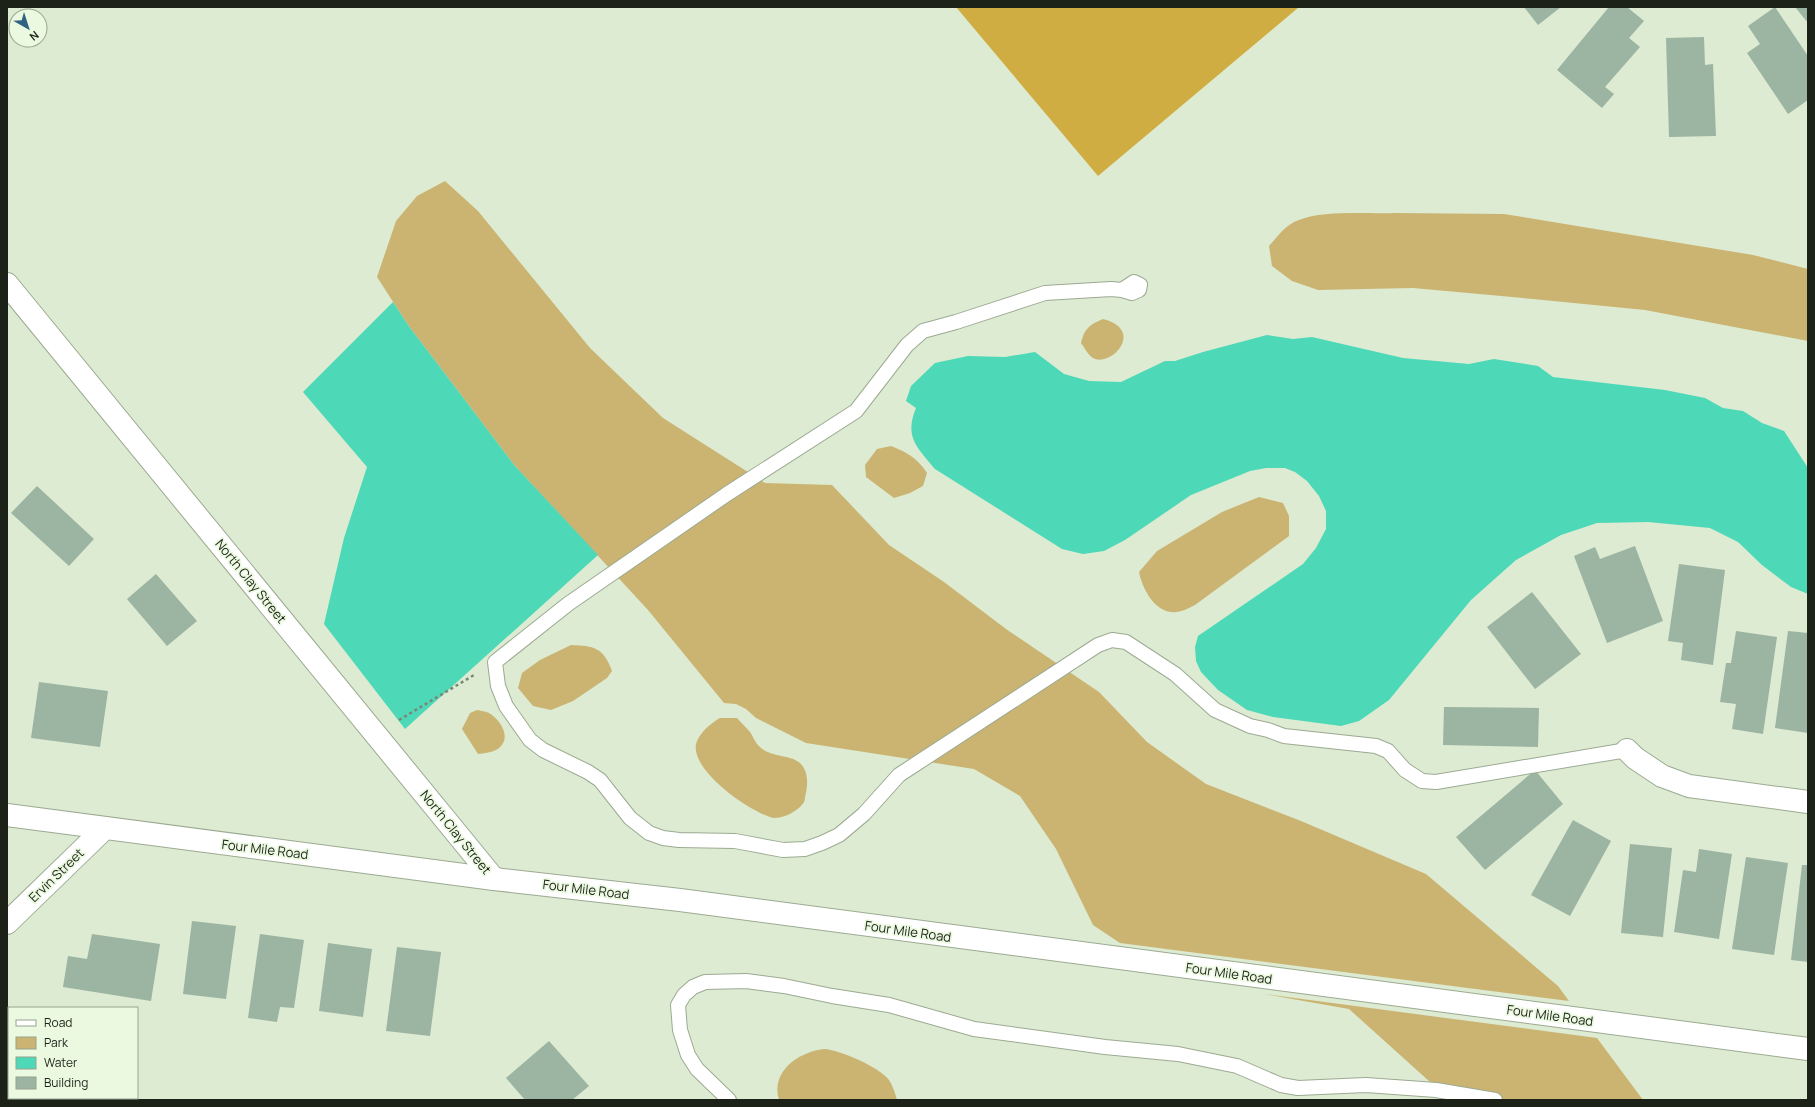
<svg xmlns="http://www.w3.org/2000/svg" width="1815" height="1107" viewBox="0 0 1815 1107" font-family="Manrope,sans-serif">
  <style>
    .green { fill: #cbb471 }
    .forest { fill: #cfad42 }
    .water { fill: #4dd8b7 }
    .building { fill: #9cb4a2 }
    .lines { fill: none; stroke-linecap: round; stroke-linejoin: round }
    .service-casing { stroke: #9caa92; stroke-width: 16 }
    .minor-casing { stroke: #9caa92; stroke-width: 24 }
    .tertiary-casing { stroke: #9caa92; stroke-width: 24 }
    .secondary-casing { stroke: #9caa92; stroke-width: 24 }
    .path { stroke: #7c8675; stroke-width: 2.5; stroke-dasharray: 3 3; stroke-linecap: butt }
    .service { stroke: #fff; stroke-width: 14 }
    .minor { stroke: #fff; stroke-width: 22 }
    .tertiary { stroke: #fff; stroke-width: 22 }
    .secondary { stroke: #fff; stroke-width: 22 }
    .labels { text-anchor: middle; stroke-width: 3.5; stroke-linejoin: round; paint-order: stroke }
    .street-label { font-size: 13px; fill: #1d2219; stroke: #eaf9df }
  </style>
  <rect width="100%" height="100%" fill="#dcebd2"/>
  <!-- green -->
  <g class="green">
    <polygon points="445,181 478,211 590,348 663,418 765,483 832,485 889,545 944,582 1006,629 1099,692 1147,742 1206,784 1301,821 1426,874 1558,986 1569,1001 1120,943 1093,925 1056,849 1020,796 974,769 806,743 756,718 746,709 736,704 724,703 648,610 515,466 408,325 377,277 396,221 417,196"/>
    <path d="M1395 213 1504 214 1753 255 1808 269V341L1645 310 1533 299 1413 288 1318 290 1292 281 1272 266 1269 246C1278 236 1286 224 1299 220 1323 210 1368 214 1395 213Z"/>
    <path d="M1103 319C1146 330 1111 368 1093 358 1088 355 1084 347 1081 343 1084 329 1090 324 1103 319Z"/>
    <path d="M891 446C908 453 917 458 927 473L923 486 910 493 894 498 866 477 865 465 877 449Z"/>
    <path d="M1259 497 1283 503 1289 516V536L1195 605C1187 609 1180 613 1171 612 1153 610 1142 587 1139 572L1157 551 1222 512Z"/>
    <path d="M571 645C594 646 603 647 612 671L607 678 573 701 551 710 533 706 518 688 522 673 540 660Z"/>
    <path d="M477 710C481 711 485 711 489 713 502 721 513 740 496 750 490 753 484 753 478 754L462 729 470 713Z"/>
    <path d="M720 718H737C741 723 746 727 750 732 753 736 755 743 760 747 771 758 791 754 801 764 808 772 808 783 806 793 805 795 805 800 804 802 799 811 780 821 770 817 748 810 691 771 696 744 699 733 711 723 720 718Z"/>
    <polygon points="1264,994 1597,1038 1643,1100 1448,1100 1440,1091 1349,1009"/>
    <path d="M824 1049C840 1050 879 1067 889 1080 893 1086 895 1093 897 1100H779C770 1071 799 1052 824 1049Z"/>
  </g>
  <!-- forest -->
  <polygon class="forest" points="956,7 1299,7 1098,176"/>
  <!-- water -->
  <g class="water">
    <polygon points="393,302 408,325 515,466 598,555 405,729 324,624 344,538 367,467 303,392"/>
    <path d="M1267 335 1293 339 1312 337 1403 358 1469 364 1494 359 1538 366 1553 377 1665 390 1705 398 1723 408 1743 411 1762 423 1784 431 1808 468V594L1791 587 1762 565 1738 542 1710 528 1648 522 1597 523 1561 535 1516 560 1471 600 1389 700 1359 721 1341 726 1273 717 1247 710 1218 690 1201 672 1196 661 1195 647 1198 636 1303 564 1316 548 1326 529V511L1319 496 1307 481 1295 472 1285 468H1266L1250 471 1191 495 1125 540 1104 551 1083 554 1062 549 935 469C917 447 904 437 916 408L906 401 911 386 935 363 968 356 1005 357 1035 352 1064 374 1089 381 1121 382 1165 361H1175L1203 352Z"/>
  </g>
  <!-- building -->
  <g class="building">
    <polygon points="1524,7 1561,7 1538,25"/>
    <polygon points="1609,7 1627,7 1644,21 1629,38 1640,47 1605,87 1614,94 1602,108 1557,70"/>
    <polygon points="1775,7 1808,56 1808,100 1788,114 1747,53 1760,44 1748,26"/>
    <polygon points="1795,7 1808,7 1808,23"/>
    <polygon points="1704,37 1705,65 1713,64 1716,136 1669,137 1666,38"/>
    <polygon points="37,486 94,539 69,566 11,513"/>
    <polygon points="1635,546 1663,621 1607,643 1574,556 1595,547 1600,559"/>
    <polygon points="1679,564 1725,570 1713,665 1681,660 1683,643 1668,641"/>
    <polygon points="156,574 197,621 167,646 127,599"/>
    <polygon points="1532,592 1581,654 1535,689 1487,627"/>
    <polygon points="1736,631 1777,637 1763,734 1732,729 1736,704 1720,702 1726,663 1731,663"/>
    <polygon points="1788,631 1808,633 1808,733 1775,728"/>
    <polygon points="39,682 108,691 100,747 31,738"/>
    <polygon points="1444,707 1539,708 1538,747 1443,745"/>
    <polygon points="1535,770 1563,804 1485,870 1456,837"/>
    <polygon points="1573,820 1611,841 1570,916 1531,895"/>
    <polygon points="1630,844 1672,848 1663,937 1621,933"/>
    <polygon points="1699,849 1732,854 1719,939 1674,932 1683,870 1696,872"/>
    <polygon points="1746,857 1788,863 1774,955 1732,949"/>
    <polygon points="1802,865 1808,865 1808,962 1791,960"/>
    <polygon points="192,921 236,926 226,999 183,994"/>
    <polygon points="92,934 160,944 151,1001 63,987 68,956 87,959"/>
    <polygon points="260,934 304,940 294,1008 280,1007 277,1022 248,1018"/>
    <polygon points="328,943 372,949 363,1017 319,1011"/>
    <polygon points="397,947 441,952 430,1036 386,1031"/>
    <polygon points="549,1041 589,1086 572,1100 525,1100 506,1078"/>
    <polygon points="23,1098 108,1098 106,1100 20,1100"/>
  </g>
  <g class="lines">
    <defs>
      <g id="service">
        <polyline points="1122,290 1134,282 1140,285 1139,290 1132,293 1122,290 1111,289 1045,293 956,322 923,331 907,345 856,411 727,494 568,604 495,662 498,686 506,706 530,740 543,750 588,772 600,780 630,818 649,833 663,838 679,840 735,841 783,850 805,849 822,843 839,835 864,814 899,775 1098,645 1112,640 1126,642 1175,674 1215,710 1250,726 1268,730 1284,736 1376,746 1388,751 1405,770 1422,781 1436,782 1627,750"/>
        <polyline points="729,1100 697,1069 688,1055 680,1030 678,1005 684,995 693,987 705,982 746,981 784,986 832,996 889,1005 974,1029 1105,1047 1178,1054 1237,1066 1281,1085 1298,1088 1366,1085 1436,1090 1495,1100"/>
      </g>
      <g id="minor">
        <polyline points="7,284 494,879"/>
        <polyline points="1627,750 1635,758 1662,776 1689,786 1808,802"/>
      </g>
      <polyline id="tertiary" points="7,923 105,828"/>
      <polyline id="secondary" points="7,815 494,879 680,900 1808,1049"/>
    </defs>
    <!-- service casing -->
    <use href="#service" class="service-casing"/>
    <!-- minor casing -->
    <use href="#minor" class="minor-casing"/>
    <!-- tertiary casing -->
    <use href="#tertiary" class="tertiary-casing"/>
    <!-- secondary casing -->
    <use href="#secondary" class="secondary-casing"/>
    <!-- path -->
    <polyline class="path" points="399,720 474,675"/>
    <!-- service -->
    <use href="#service" class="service"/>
    <!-- minor -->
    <use href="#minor" class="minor"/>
    <!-- tertiary -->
    <use href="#tertiary" class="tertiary"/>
    <!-- secondary -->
    <use href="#secondary" class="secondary"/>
  </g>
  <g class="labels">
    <!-- street labels -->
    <g class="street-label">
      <text transform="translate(251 581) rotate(51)" y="5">North Clay Street</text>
      <text transform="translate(456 832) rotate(51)" y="5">North Clay Street</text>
      <text transform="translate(265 849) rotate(7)" y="5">Four Mile Road</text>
      <text transform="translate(56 875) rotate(-44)" y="5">Ervin Street</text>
      <text transform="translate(586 889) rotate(7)" y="5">Four Mile Road</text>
      <text transform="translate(908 931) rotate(8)" y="5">Four Mile Road</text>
      <text transform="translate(1229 973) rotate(8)" y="5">Four Mile Road</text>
      <text transform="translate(1550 1015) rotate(8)" y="5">Four Mile Road</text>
    </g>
  </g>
  <!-- border -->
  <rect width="1815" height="1107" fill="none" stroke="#1d2219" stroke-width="16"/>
  <!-- legend -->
  <rect x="8" y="1007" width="130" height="92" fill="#eaf9df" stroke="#98a390"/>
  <rect x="16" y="1020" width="20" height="6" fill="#ffffff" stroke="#98a390"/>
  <text x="44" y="1027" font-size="12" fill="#1d2219">Road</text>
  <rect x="16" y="1037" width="20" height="12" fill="#cbb471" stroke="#98a390"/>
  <text x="44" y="1047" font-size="12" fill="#1d2219">Park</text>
  <rect x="16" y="1057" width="20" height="12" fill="#4dd8b7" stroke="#98a390"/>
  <text x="44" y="1067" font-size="12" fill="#1d2219">Water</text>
  <rect x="16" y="1077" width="20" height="12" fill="#9cb4a2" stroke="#98a390"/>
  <text x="44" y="1087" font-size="12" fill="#1d2219">Building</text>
  <!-- north arrow -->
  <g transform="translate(28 28) rotate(141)"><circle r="19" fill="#eaf9df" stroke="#98a390"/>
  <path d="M0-3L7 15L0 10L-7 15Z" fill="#306380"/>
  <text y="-6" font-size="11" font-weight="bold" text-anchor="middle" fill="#1d2219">N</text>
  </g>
</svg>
